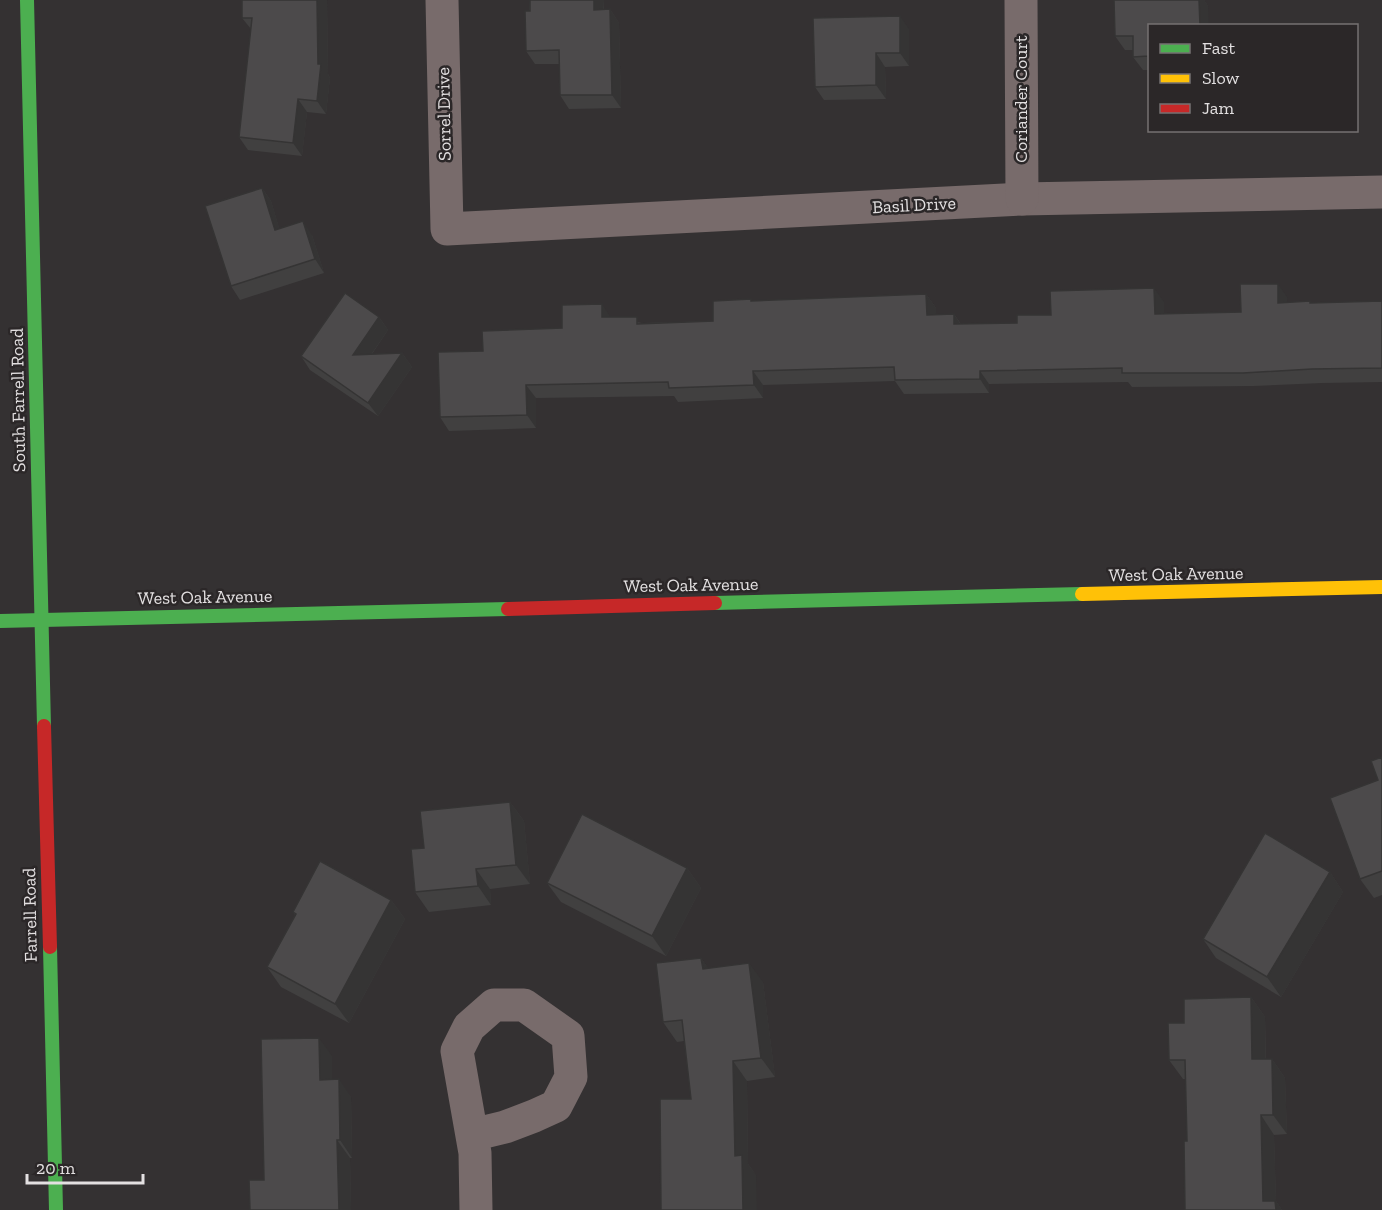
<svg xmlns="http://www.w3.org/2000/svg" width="1382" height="1210" viewBox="0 0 1382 1210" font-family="'Zilla Slab',serif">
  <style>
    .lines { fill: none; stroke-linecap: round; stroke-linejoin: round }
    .street { stroke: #786b6b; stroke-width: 33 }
    .fast { stroke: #4caf50; stroke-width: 14 }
    .slow { stroke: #ffc107; stroke-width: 14 }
    .jam { stroke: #c62828; stroke-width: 14 }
    .wall { fill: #414040 }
    .shaded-wall { fill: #353434 }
    .building { fill: #4c4a4b; stroke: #353434; stroke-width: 1.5 }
    .labels { text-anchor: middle; stroke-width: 5; stroke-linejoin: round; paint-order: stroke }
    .street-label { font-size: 18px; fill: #e3e0e1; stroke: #2b2728 }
  </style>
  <rect width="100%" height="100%" fill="#343132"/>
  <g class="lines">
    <!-- street -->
    <g class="street">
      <polyline points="442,0 447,229 1022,199 1382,192"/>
      <polyline points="1021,0 1022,199"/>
      <polyline points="472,1135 505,1127 534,1116 556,1106 571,1077 568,1036 524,1005 494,1005 469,1027 457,1051 475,1153 476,1210"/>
    </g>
    <!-- fast -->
    <g class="fast">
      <polyline points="27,0 44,726"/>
      <polyline points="715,603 1082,594"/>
      <polyline points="0,621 508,609"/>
      <polyline points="50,947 56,1210"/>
    </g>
    <!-- slow -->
    <polyline class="slow" points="1082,594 1382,587"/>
    <!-- jam -->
    <g class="jam">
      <polyline points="508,609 715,603"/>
      <polyline points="44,726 50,947"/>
    </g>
  </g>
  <!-- wall -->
  <g class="wall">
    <polygon points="242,0 327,0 328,74 330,78 326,114 307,112 302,156 248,150 239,137 251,29 242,18"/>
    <polygon points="530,0 604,0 604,9 610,9 619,23 621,108 569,109 560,95 559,64 535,64 526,51"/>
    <polygon points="1114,0 1204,0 1208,6 1149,26 1149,81 1149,80 1148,70 1143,70 1133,57 1133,50 1125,50 1115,36"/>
    <polygon points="909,29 909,66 885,67 886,99 824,100 815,87"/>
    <polygon points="262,188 271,201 279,228 312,235 324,273 240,300 231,286"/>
    <polygon points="926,294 936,308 936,315 954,314 961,324 1017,323 1051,315 1164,302 1164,314 1241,312 1287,297 1287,302 1312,303 1382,301 1382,382 1322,383 1253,386 1132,387 1128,382 989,384 989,393 904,394 895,381 763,385 763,398 678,402 674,396 536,398 536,428 449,431 440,417 483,351 562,328 611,317 642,323 713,321 752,301"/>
    <polygon points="379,317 388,330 372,354 402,353 412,367 378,416 310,370 301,356"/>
    <polygon points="1382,757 1382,895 1374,898 1360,879"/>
    <polygon points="510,802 524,821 530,884 490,889 491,905 429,912 415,892 424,848"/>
    <polygon points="687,868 701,888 666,956 561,902 547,883"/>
    <polygon points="1330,872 1343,892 1281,997 1216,958 1203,939"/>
    <polygon points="391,900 405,919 349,1023 281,987 267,967 295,915 293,912"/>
    <polygon points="701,958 708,968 763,982 775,1077 747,1081 748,1164 756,1175 691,1099 684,1041 677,1042 663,1022"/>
    <polygon points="1251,997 1265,1017 1266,1059 1272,1059 1285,1078 1287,1134 1274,1135 1276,1201 1282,1210 1185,1210 1187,1141 1186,1079 1183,1079 1169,1060 1184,1023"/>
    <polygon points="332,1056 332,1080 351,1097 352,1158 350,1158 351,1210 250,1210 264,1180"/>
  </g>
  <!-- shaded-wall -->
  <g class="shaded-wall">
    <polygon points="317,0 327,0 328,74 330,78 326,114 317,101 318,64"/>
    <polygon points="594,0 604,0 603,23 594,10"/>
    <polygon points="1199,0 1204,0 1208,6 1209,26 1200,26"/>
    <polygon points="610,9 619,23 621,108 612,95"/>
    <polygon points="900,16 909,29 909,66 900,53"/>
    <polygon points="876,53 885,67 886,99 876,85"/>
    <polygon points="298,99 307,112 302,156 293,143"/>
    <polygon points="262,188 271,201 284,244 275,230"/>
    <polygon points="303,221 312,235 324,273 315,259"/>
    <polygon points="1278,284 1287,297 1288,316 1278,303"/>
    <polygon points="1154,288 1164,302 1164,328 1155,314"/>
    <polygon points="926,294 936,308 936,328 927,315"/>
    <polygon points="602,304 611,318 602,317"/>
    <polygon points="954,314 963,328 954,324"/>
    <polygon points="379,317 388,330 362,368 353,355"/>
    <polygon points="402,353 412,367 378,416 368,403"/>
    <polygon points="753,371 763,385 763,398 754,385"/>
    <polygon points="980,371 989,384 989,393 980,379"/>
    <polygon points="526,385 536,398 536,428 527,415"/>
    <polygon points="510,802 524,821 530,884 516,865"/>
    <polygon points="687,868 701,888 666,956 652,936"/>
    <polygon points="476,869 490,889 491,905 478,886"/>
    <polygon points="1330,872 1343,892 1281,997 1267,977"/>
    <polygon points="391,900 405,919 349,1023 335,1004"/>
    <polygon points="701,958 715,977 703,969"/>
    <polygon points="749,963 763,982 775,1077 761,1058"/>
    <polygon points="1251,997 1265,1017 1266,1079 1252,1059"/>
    <polygon points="319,1038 332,1056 332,1098 320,1080"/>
    <polygon points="1272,1059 1285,1078 1287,1134 1273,1115"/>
    <polygon points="733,1061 747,1081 748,1164 756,1175 757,1210 743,1210 735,1156"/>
    <polygon points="339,1079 351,1097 352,1158 340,1140"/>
    <polygon points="1261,1115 1274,1135 1276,1201 1282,1210 1269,1210 1263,1201"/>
    <polygon points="337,1140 350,1158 351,1210 339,1210"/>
  </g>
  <!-- building -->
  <g class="building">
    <polygon points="242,0 317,0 318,64 321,64 317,101 298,99 293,143 239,137 252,18 242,18"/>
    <polygon points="530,0 594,0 594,10 610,9 612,95 560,95 559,50 526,51 525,11 530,11"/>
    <polygon points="1114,0 1199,0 1200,26 1149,26 1149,80 1148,56 1133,57 1133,36 1115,36"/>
    <polygon points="900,16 900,53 876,53 876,85 815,87 813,18"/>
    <polygon points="262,188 275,230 303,221 315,259 231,286 205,206"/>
    <polygon points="1240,284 1278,284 1278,303 1310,301 1310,303 1382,301 1382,368 1312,369 1243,373 1122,373 1122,368 980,371 980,379 895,380 894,367 753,371 754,385 669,388 668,382 526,385 527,415 440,417 438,352 483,351 482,331 562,328 562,305 602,304 602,317 637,317 637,324 713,321 713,301 751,299 751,301 926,294 927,315 954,314 954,324 1017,323 1017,315 1051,315 1050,291 1154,288 1155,314 1241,312"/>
    <polygon points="345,293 379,317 353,355 402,353 368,403 301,356"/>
    <polygon points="1382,757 1382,871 1360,879 1330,798 1378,780 1371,761"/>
    <polygon points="510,802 516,865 476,869 478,886 415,892 411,849 424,848 420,811"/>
    <polygon points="582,814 687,868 652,936 547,883"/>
    <polygon points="1265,833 1330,872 1267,977 1203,939"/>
    <polygon points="320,861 391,900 335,1004 267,967 296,914 293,912"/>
    <polygon points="701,958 703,969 749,963 761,1058 733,1061 735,1156 742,1155 743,1210 661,1210 660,1099 691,1099 682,1020 663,1022 656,963"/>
    <polygon points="1251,997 1252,1059 1272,1059 1273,1115 1261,1115 1263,1201 1275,1201 1276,1210 1185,1210 1184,1141 1187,1141 1185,1060 1169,1060 1168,1023 1184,1023 1184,999"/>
    <polygon points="319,1038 320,1080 339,1079 340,1140 337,1140 339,1210 250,1210 249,1180 264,1180 261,1039"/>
  </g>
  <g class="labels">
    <!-- street labels -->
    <g class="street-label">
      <text transform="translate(1021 99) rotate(-90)" y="6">Coriander Court</text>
      <text transform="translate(444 114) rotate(-91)" y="6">Sorrel Drive</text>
      <text transform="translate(914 205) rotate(-3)" y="6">Basil Drive</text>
      <text transform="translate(18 400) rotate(-91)" y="6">South Farrell Road</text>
      <text transform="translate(1176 574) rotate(-1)" y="6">West Oak Avenue</text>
      <text transform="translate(691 585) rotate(-1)" y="6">West Oak Avenue</text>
      <text transform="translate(205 597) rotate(-1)" y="6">West Oak Avenue</text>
      <text transform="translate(30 915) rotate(-91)" y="6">Farrell Road</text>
    </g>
  </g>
  <!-- legend -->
  <rect x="1148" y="24" width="210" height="108" fill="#2b2728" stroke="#757172" stroke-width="1.5"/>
  <rect x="1160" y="44" width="30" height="9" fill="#4caf50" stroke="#757172" stroke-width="1.5"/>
  <text x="1202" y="54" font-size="18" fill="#e3e0e1">Fast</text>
  <rect x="1160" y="74" width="30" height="9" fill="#ffc107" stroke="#757172" stroke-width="1.5"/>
  <text x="1202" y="84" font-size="18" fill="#e3e0e1">Slow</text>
  <rect x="1160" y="104" width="30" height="9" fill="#c62828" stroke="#757172" stroke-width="1.5"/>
  <text x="1202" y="114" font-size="18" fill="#e3e0e1">Jam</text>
  <!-- scale -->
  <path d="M27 1174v9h116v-9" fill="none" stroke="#e3e0e1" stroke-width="3"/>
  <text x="36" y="1174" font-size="18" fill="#e3e0e1" stroke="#2b2728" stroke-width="4.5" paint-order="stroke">20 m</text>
</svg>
